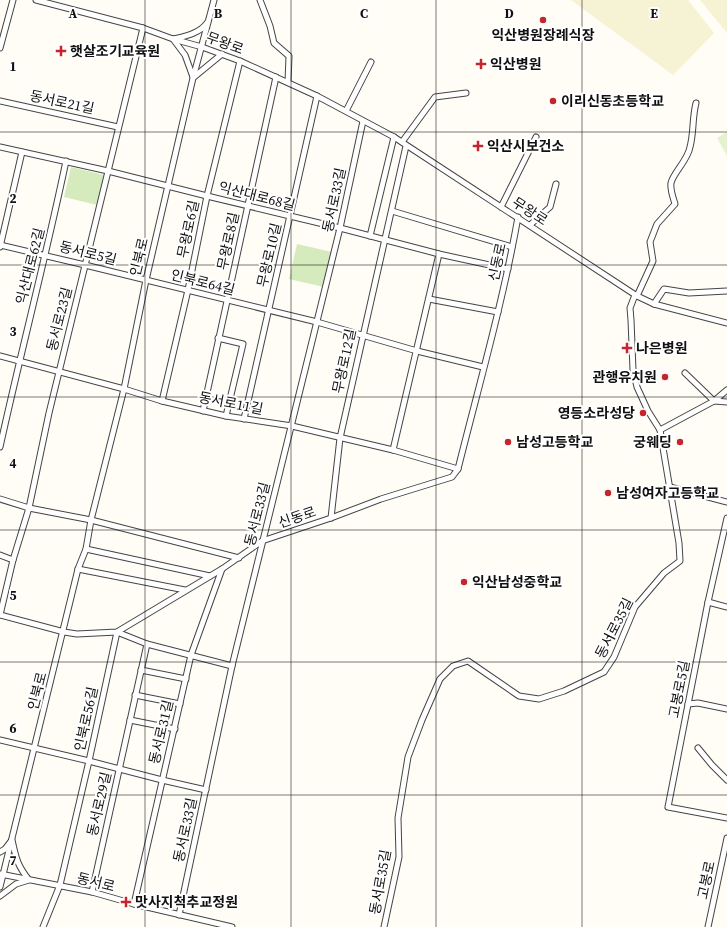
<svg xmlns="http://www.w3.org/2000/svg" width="727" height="927" viewBox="0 0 727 927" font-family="'Source Serif 4','Noto Sans KR',serif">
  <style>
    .farmland { fill: #f6f3d4 }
    .green { fill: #d5ebbd }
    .pitch { fill: #e6f2cf }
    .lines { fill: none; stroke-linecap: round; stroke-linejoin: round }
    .minor-casing { stroke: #444; stroke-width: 7 }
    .minor { stroke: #fff; stroke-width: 5 }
    .grid { fill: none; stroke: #111; stroke-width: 1; stroke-opacity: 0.55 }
    .poi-dot { fill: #c4262e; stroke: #fff; stroke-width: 1.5 }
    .labels { text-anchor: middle; stroke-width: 4; stroke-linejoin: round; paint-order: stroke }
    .poi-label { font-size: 14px; font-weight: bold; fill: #111; stroke: #fff; text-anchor: start }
    .street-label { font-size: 14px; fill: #111; stroke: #fff }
    .grid-label { font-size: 13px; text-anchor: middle; font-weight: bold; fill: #111; stroke: #fff; stroke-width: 4; stroke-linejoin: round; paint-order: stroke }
  </style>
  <rect width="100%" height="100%" fill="#fffdf5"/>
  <!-- farmland -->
  <g class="farmland">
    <polygon points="571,0 688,0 714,33 673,75"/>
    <polygon points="700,0 727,0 727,33"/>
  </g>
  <!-- green -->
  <g class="green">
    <polygon points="71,167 104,175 97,205 64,197"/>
    <polygon points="297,244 332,252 324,287 289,279"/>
  </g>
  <!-- pitch -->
  <polygon class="pitch" points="727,132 727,156 717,138"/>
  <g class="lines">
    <defs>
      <g id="minor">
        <polyline points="36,0 143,28 173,39 202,47 240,61 317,96 394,137 637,296 654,304 727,323"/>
        <polyline points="260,0 270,26 274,43 289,56 288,82"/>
        <polyline points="173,39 185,55 193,77"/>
        <path d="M174 39C186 36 200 33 207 23"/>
        <polyline points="0,48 13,0"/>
        <polyline points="194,77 222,54"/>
        <polyline points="0,101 118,127"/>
        <polyline points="346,111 371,62"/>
        <polyline points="402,142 435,97 466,93"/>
        <polyline points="0,147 108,171 207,196 340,228 439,254 508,269"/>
        <polyline points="501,207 536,137"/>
        <polyline points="392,211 512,247"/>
        <polyline points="530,225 550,207 556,184"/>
        <polyline points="370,236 394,137"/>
        <polyline points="0,245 85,265 317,322 417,351 483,367"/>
        <polyline points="0,247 22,152"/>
        <path d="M637 296 653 261 650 242 657 224 675 204C673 197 670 190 671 183 673 173 688 160 690 147 694 132 692 119 696 103"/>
        <polyline points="429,299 498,312"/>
        <polyline points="654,304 664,289 689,293 727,291"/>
        <polyline points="218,338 243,344 226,416"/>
        <polyline points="0,356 124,389 162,401 226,416 292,426 393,450 458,469"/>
        <polyline points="685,373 714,401 727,402"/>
        <polyline points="162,401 188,290 207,196 240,61"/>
        <polyline points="203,411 276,77"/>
        <polyline points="244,419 317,96"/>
        <polyline points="660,430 714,401 727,390"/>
        <path d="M0 447C21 351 46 257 66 161"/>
        <polyline points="393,450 439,254"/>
        <polyline points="670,487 727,502"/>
        <polyline points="0,499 29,508 91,520 239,558"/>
        <polyline points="331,518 340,438 406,146"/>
        <polyline points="727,518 708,602 668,807 727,818"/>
        <polyline points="86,549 210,576"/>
        <polyline points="0,555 13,560"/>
        <polyline points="78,569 185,590"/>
        <polyline points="708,602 727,607"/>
        <path d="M0 615 64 632 77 634 117 632 222 569 262 541 331 518 381 499 452 477 458 469C479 385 503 302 518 217"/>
        <polyline points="0,615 13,560 29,508 49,413 143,28"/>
        <polyline points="141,670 186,679"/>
        <polyline points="135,695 180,704"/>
        <polyline points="688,704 698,703 727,709"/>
        <polyline points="130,720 175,729"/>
        <polyline points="0,740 89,761 162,780 206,790"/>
        <polyline points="698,748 712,765 727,780"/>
        <path d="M0 852 5 849 12 840C16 858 17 865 29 880L16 884 0 896"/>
        <polyline points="0,874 92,892 134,904 232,927"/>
        <polyline points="0,887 78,569 86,549 91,520 124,389 146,280 193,78 214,0"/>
        <polyline points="92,892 147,644"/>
        <polyline points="134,904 191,655 222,569"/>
        <polyline points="179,915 232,666 340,228 363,121"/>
        <polyline points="43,927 60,885 89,761 117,632 147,644 232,666"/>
        <polyline points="384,927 399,857 398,818 408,757 422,720 440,679 453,666 468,661 519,696 539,699 564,691 604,672 614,657 635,607 664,573 680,561 679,543 660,430 648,411 637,387 633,370 631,320 630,308 635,295"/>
        <polyline points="708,927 727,838"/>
      </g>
    </defs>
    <!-- minor casing -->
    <use href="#minor" class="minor-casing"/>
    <!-- minor -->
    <use href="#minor" class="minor"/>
  </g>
  <!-- grid -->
  <path class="grid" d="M145 0V927M291 0V927M436 0V927M582 0V927M0 132H727M0 265H727M0 397H727M0 530H727M0 662H727M0 795H727"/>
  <!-- markers -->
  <g class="poi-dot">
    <circle cx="543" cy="20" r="4"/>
    <path d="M59 45h4v4h4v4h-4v4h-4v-4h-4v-4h4z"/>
    <path d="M479 58h4v4h4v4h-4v4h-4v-4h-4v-4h4z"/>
    <circle cx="553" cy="101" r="4"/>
    <path d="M476 140h4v4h4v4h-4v4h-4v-4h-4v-4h4z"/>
    <path d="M625 342h4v4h4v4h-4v4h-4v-4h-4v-4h4z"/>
    <circle cx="665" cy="377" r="4"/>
    <circle cx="643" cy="413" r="4"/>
    <circle cx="508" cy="442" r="4"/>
    <circle cx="680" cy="442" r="4"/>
    <circle cx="608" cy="493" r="4"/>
    <circle cx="464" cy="582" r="4"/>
    <path d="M124 896h4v4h4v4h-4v4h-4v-4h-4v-4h4z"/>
  </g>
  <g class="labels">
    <!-- poi labels -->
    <g class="poi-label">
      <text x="543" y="40" text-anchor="middle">익산병원장례식장</text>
      <text x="70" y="56">햇살조기교육원</text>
      <text x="490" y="69">익산병원</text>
      <text x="561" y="106">이리신동초등학교</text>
      <text x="487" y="151">익산시보건소</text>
      <text x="636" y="353">나은병원</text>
      <text x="657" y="382" text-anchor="end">관행유치원</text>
      <text x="635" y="418" text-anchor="end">영등소라성당</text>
      <text x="516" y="447">남성고등학교</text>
      <text x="672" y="447" text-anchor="end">궁웨딩</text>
      <text x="616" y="498">남성여자고등학교</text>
      <text x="472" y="587">익산남성중학교</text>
      <text x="135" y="907">맛사지척추교정원</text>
    </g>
    <!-- street labels -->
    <g class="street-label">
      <text transform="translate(225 43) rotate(20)" y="5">무왕로</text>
      <text transform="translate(62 102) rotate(12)" y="5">동서로21길</text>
      <text transform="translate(257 196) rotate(14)" y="5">익산대로68길</text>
      <text transform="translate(334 200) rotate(-78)" y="5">동서로33길</text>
      <text transform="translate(530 211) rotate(33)" y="5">무왕로</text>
      <text transform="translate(188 229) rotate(-78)" y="5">무왕로6길</text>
      <text transform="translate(228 241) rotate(-78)" y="5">무왕로8길</text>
      <text transform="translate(88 253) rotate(14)" y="5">동서로5길</text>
      <text transform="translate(269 255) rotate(-77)" y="5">무왕로10길</text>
      <text transform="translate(139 257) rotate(-77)" y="5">인북로</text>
      <text transform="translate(497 262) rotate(-78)" y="5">신동로</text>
      <text transform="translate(30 266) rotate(-76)" y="5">익산대로62길</text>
      <text transform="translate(203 282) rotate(14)" y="5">인북로64길</text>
      <text transform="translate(59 319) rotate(-76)" y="5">동서로23길</text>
      <text transform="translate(344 361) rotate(-78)" y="5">무왕로12길</text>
      <text transform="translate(231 403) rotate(11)" y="5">동서로11길</text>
      <text transform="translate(257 514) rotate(-76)" y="5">동서로33길</text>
      <text transform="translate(297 517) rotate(-19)" y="5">신동로</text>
      <text transform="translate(614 628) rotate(-63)" y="5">동서로35길</text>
      <text transform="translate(679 689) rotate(-79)" y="5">고봉로5길</text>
      <text transform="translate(37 691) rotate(-76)" y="5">인북로</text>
      <text transform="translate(86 719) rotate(-78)" y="5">인북로56길</text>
      <text transform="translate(161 732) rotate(-77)" y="5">동서로31길</text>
      <text transform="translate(99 804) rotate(-77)" y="5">동서로29길</text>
      <text transform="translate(185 830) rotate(-78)" y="5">동서로33길</text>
      <text transform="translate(706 880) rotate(-78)" y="5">고봉로</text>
      <text transform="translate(96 882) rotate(14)" y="5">동서로</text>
      <text transform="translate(380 882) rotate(-80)" y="5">동서로35길</text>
    </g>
  </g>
  <g class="grid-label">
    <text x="73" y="18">A</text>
    <text x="218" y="18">B</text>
    <text x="364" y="18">C</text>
    <text x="509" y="18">D</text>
    <text x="654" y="18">E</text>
    <text x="13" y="71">1</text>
    <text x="13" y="203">2</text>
    <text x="13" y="336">3</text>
    <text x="13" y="468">4</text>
    <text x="13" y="600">5</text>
    <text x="13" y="733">6</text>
    <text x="13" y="865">7</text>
  </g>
</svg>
